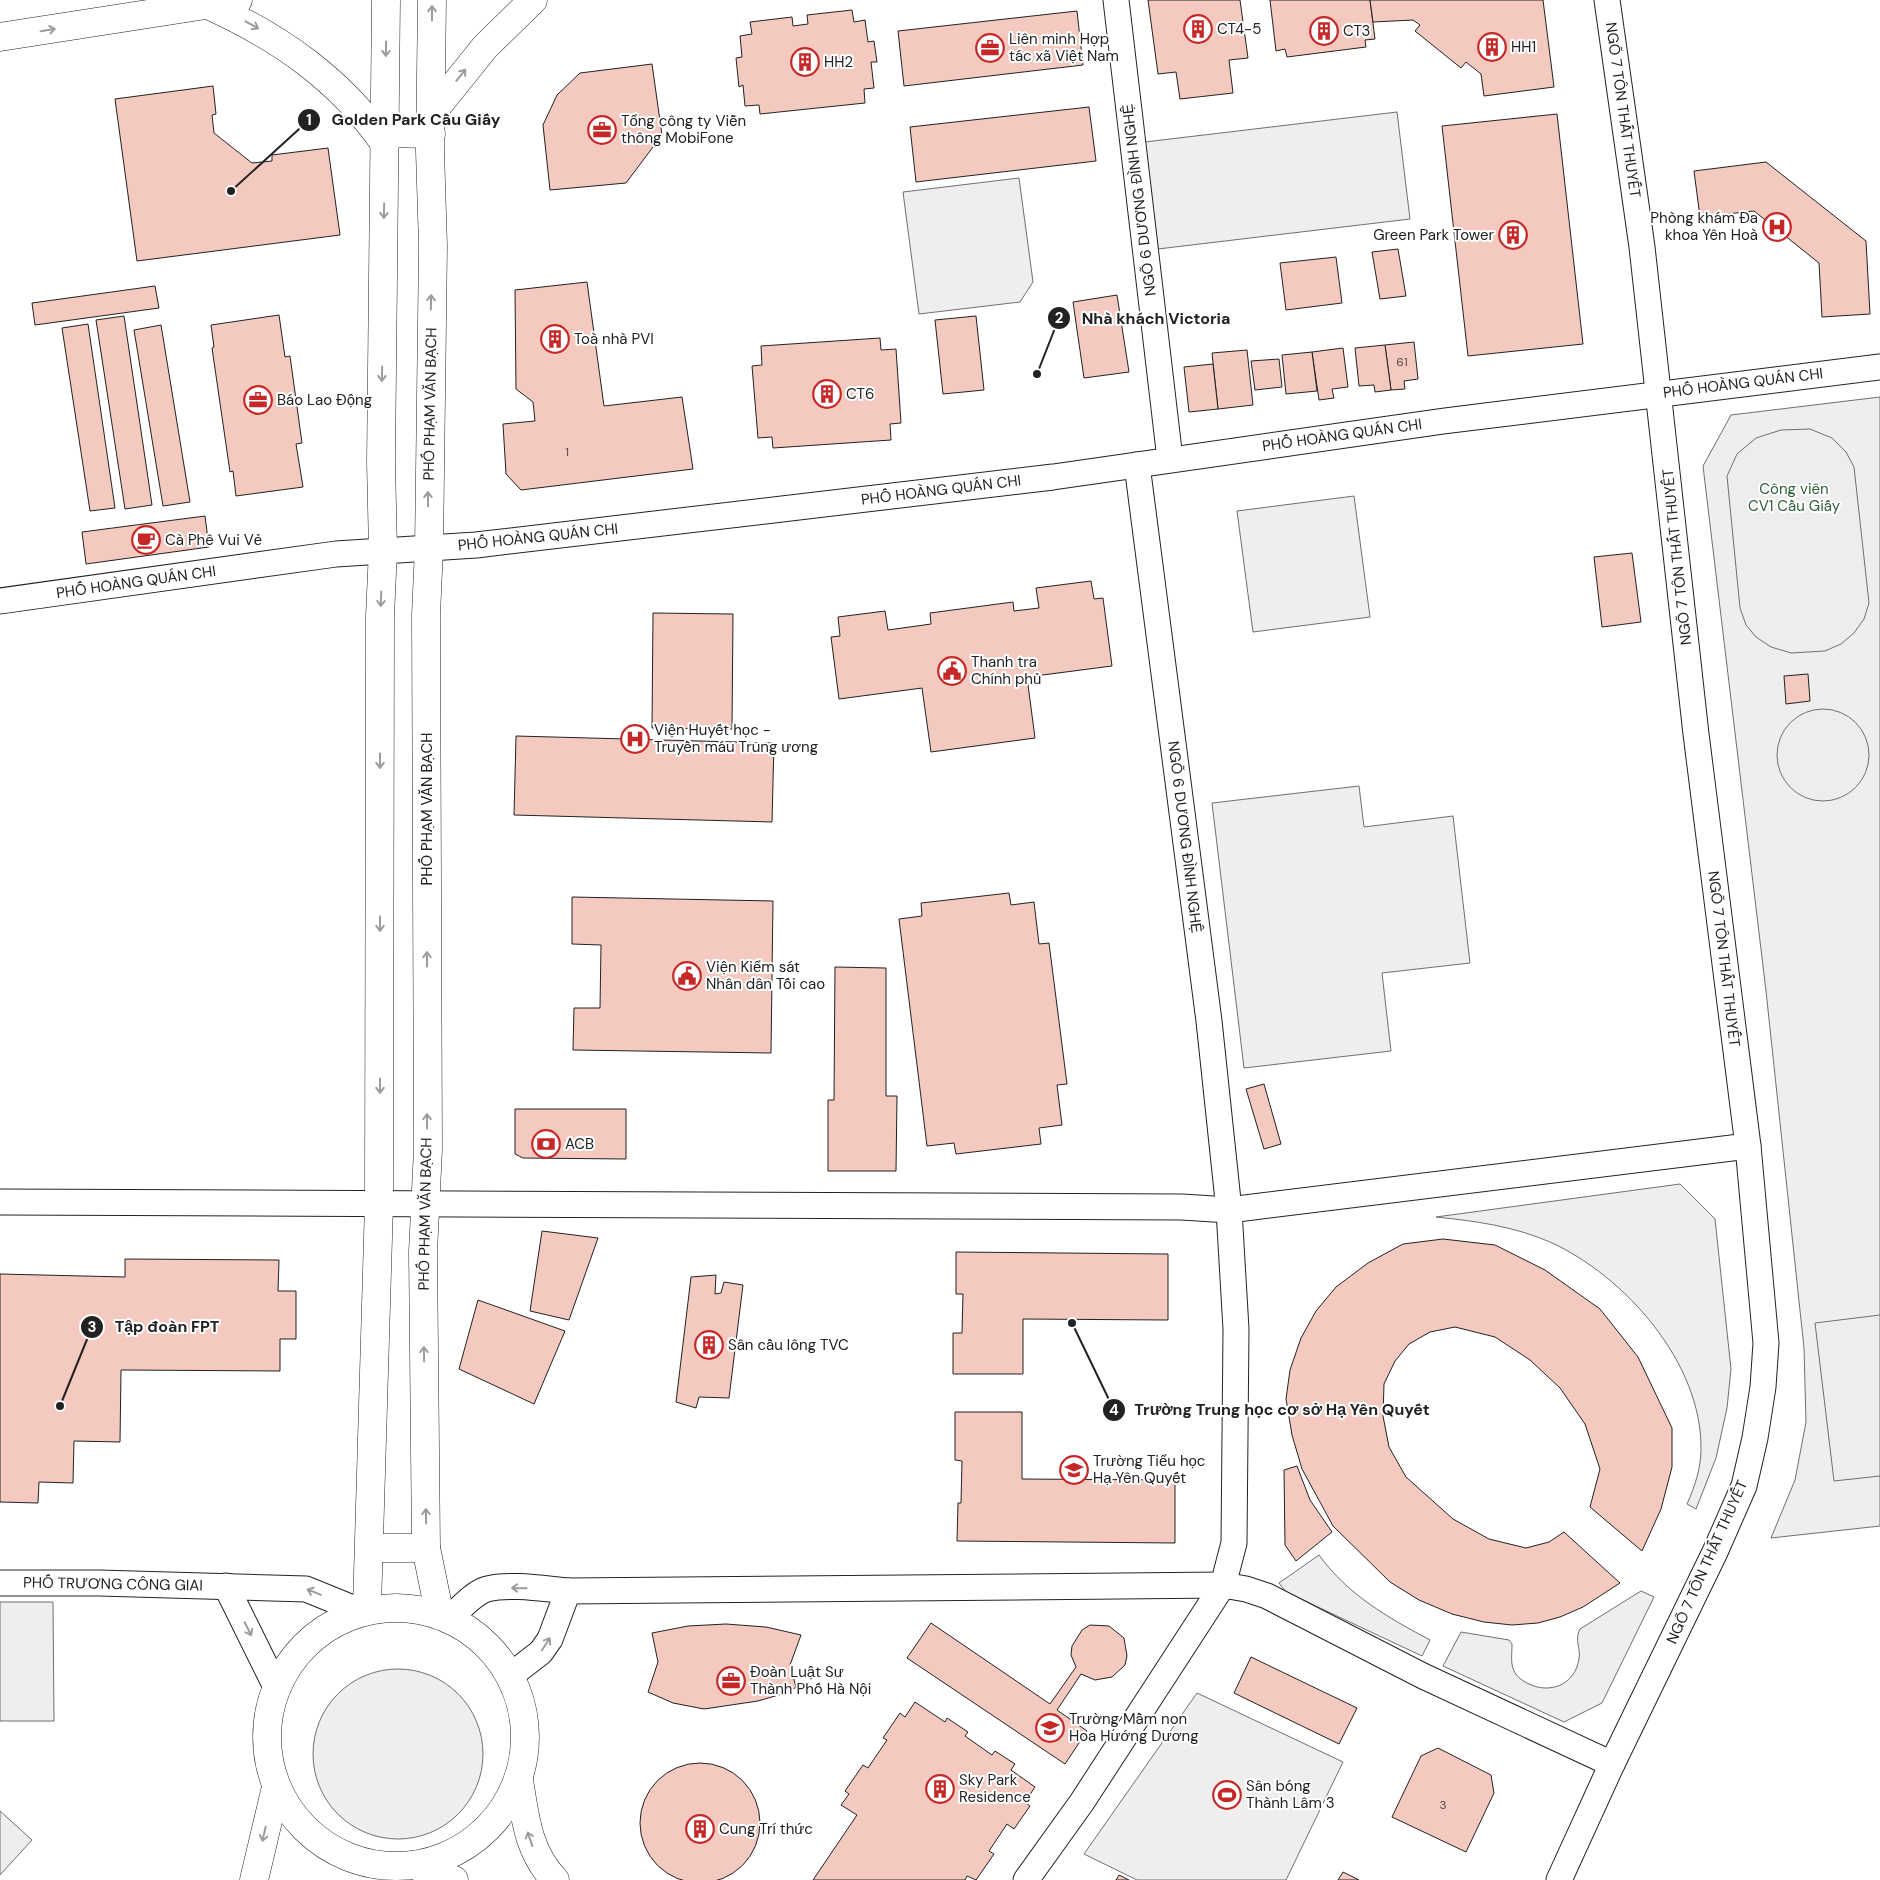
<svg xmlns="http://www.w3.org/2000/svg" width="1880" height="1880" viewBox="0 0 1880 1880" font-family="'DM Sans',sans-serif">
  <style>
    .green { fill: #eee; stroke: #6f6f6f }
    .parking { fill: #ededed; stroke: #6f6f6f }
    .building { fill: #f3c9c0; stroke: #222 }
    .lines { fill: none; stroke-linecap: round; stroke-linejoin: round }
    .minor-casing { stroke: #222; stroke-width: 27 }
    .major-casing { stroke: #222; stroke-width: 29 }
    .minor { stroke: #fff; stroke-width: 25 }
    .major { stroke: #fff; stroke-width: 28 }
    .oneway { stroke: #9c9c9c }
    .labels { text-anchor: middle; stroke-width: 4; stroke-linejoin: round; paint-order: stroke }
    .number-label { font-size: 12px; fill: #564c4a }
    .poi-label { font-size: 15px; fill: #222; stroke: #fff; text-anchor: start }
    .street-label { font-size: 15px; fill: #222; stroke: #fff }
    .park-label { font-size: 15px; fill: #2f5e38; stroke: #fff }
    .leader { fill: none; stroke: #222; stroke-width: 2 }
    .callout-dot { fill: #222; stroke: #fff; stroke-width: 2 }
    .mark-label { font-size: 15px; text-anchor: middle; font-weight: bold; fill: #fff }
    .callout-label { font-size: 16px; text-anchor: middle; font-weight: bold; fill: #222; stroke: #fff; stroke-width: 4; stroke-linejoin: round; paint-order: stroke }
  </style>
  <rect width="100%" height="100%" fill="#fff"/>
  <!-- green -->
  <g class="green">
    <polygon points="1397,112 1410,219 1158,249 1145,142"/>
    <polygon points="1019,178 1033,282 1020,302 919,314 903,192"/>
    <polygon points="1880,397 1880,1526 1771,1538 1795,1480 1806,1422 1804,1348 1766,991 1703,466 1731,415"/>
    <polygon points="1354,496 1370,617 1253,632 1237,511"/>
    <polygon points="1359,786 1364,827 1453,816 1470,963 1382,973 1391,1051 1244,1068 1212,803"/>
    <path d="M1680 1184 1715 1219 1731 1369 1727 1408 1716 1458 1696 1509 1687 1504C1695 1486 1701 1468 1701 1449 1702 1363 1625 1276 1550 1242 1513 1226 1475 1221 1436 1217Z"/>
    <path d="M1319 1555C1348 1595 1387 1617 1430 1640L1422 1656 1286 1592 1279 1583Z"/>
    <path d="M1641 1591 1654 1597 1602 1703 1564 1722 1443 1666 1461 1632 1509 1640 1512 1644C1512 1661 1508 1673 1527 1683 1549 1695 1575 1685 1579 1659 1581 1648 1574 1640 1580 1629Z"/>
    <polygon points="0,1602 53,1602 54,1721 0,1721"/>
    <circle cx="398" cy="1754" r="85"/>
    <polygon points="1197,1693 1343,1762 1286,1880 1137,1880 1084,1854"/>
    <polygon points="0,1811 32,1840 0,1875"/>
  </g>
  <!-- parking -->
  <g class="parking">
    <polygon points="1810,429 1832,438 1846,452 1854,467 1869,603 1864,619 1854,633 1841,644 1825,651 1791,653 1771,647 1756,637 1746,625 1740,608 1727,476 1737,454 1756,438 1781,430"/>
    <circle cx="1823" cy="755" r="46"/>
    <polygon points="1880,1315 1880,1476 1834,1481 1815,1323"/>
  </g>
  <!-- building -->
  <g class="building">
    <polygon points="1148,0 1240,0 1248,58 1229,60 1233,93 1180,99 1176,72 1158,74"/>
    <polygon points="1270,0 1370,0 1375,39 1365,40 1366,47 1287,57 1285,49 1276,51"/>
    <polygon points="1370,0 1543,0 1554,87 1484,96 1481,74 1466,62 1461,68 1415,31 1420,25 1413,20 1373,22"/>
    <polygon points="852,10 854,22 865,20 868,42 874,41 877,62 871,62 874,88 864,89 865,103 760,114 759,105 745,106 743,85 739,87 736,58 742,57 740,36 752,34 750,22 792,17 793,26 808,24 807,15"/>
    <polygon points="1077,11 1083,65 904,86 898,31"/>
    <polygon points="652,64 662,135 626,183 550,190 543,125 557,95 580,73"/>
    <polygon points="213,86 216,114 212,115 214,133 252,163 272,161 272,155 328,148 340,235 137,261 115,99"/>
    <polygon points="1089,107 1096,161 916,182 910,127"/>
    <polygon points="1557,114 1583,344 1468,356 1442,126"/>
    <polygon points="1766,162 1866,241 1870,314 1822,317 1819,263 1754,211 1700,217 1694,171"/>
    <polygon points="1398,249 1406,296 1380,299 1372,252"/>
    <polygon points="1336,257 1342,303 1286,310 1280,263"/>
    <polygon points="587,282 604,406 682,397 693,469 521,490 506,474 503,424 535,421 533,402 516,389 515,290"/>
    <polygon points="155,286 159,308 35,325 32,303"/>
    <polygon points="1117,295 1129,372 1084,378 1073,302"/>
    <polygon points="279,315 285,357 290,356 302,443 296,444 303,487 236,496 233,471 230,472 212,348 214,347 211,325"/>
    <polygon points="124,316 152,505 125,509 96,320"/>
    <polygon points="976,316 984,390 943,394 935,320"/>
    <polygon points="88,324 115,508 90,511 62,328"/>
    <polygon points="161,325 190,502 163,506 134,330"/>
    <polygon points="880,338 881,350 896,349 901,423 890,424 891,440 773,448 772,437 758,438 752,366 762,365 761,346"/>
    <polygon points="1414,342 1418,379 1404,381 1405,389 1391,390 1385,345"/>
    <polygon points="1385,345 1391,390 1375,392 1374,385 1359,386 1355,348"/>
    <polygon points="1343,348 1348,387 1332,389 1334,398 1319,400 1312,352"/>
    <polygon points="1247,350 1253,405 1218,409 1212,353"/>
    <polygon points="1312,352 1317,391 1286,394 1282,355"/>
    <polygon points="1279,359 1282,387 1255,390 1251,361"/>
    <polygon points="1213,364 1218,409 1189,412 1184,367"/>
    <polygon points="205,516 209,547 86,564 82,532"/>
    <polygon points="1632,553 1641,622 1602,627 1594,557"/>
    <polygon points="1091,581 1094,599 1103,598 1112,666 1027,677 1035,738 931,752 922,688 839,699 831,637 840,636 838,617 885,611 888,630 931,624 930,613 1013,602 1014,611 1039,608 1036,588"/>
    <polygon points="653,613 733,614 732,729 652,728"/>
    <polygon points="1808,674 1810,701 1786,704 1784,676"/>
    <polygon points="516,736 774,743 772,822 514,815"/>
    <polygon points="1009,893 1011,905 1034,902 1039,944 1049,943 1067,1084 1057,1085 1062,1125 1039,1128 1041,1144 956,1154 954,1143 927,1146 899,919 922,916 921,903"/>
    <polygon points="572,897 773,901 771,1053 573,1050 574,1008 600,1008 601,945 572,944"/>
    <polygon points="835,967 886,968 886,1096 897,1096 896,1171 828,1171 828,1100 834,1100"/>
    <polygon points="1264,1084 1281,1144 1264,1149 1246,1089"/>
    <polygon points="515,1109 626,1109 626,1159 523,1158 515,1154"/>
    <polygon points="542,1231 598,1238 569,1320 530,1311"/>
    <polygon points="1443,1239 1495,1245 1545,1270 1600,1309 1638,1357 1672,1428 1672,1467 1661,1509 1642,1551 1590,1507 1600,1469 1585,1424 1560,1388 1530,1360 1495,1337 1455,1327 1430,1332 1409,1344 1395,1361 1384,1384 1383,1416 1389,1447 1406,1477 1453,1519 1489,1539 1526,1548 1549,1542 1564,1532 1620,1583 1583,1607 1560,1617 1538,1623 1512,1625 1484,1622 1452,1614 1419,1600 1390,1582 1333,1526 1302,1469 1292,1435 1286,1399 1290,1370 1301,1338 1316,1311 1336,1287 1368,1263 1403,1244"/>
    <polygon points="956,1252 1168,1254 1168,1320 1023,1319 1023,1374 953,1374 953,1333 962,1333 963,1294 956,1294"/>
    <polygon points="125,1259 279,1260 278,1291 296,1291 296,1339 280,1339 280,1371 121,1370 120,1442 74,1441 73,1483 39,1482 38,1503 0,1502 0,1274 125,1277"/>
    <polygon points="716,1275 715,1294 721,1293 724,1282 743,1285 729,1398 699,1397 696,1408 676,1402 691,1277"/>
    <polygon points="478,1300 565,1331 534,1404 459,1369"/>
    <polygon points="955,1412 1022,1412 1022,1479 1175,1480 1175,1543 957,1541 958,1503 961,1503 962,1461 955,1460"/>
    <polygon points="1297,1466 1310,1500 1332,1532 1296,1561 1285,1545 1284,1470"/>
    <polygon points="931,1623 1050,1704 1076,1667 1071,1655 1072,1646 1082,1630 1090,1625 1109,1626 1124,1638 1127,1656 1125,1665 1112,1677 1095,1680 1081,1674 1057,1710 1087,1731 1065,1764 907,1658"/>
    <polygon points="726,1624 766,1627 801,1635 790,1665 796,1687 789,1692 758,1701 704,1709 673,1703 648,1692 658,1662 652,1633 688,1626"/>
    <polygon points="1251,1657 1357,1708 1339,1744 1234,1693"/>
    <polygon points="915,1702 945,1722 947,1718 968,1732 965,1736 992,1755 995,1751 1015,1764 1011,1770 1035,1787 1025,1802 1030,1806 1014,1829 1007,1824 989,1851 994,1854 976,1880 967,1876 965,1880 813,1880 857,1815 841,1805 849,1794 845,1791 863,1765 868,1768 887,1740 883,1738 900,1713 905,1717"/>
    <polygon points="1438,1748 1491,1775 1494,1793 1466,1852 1392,1817 1421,1756"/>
    <circle cx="700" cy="1823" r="60"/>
    <polygon points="1343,1872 1359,1880 1338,1880"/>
    <polygon points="1119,1875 1129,1880 1116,1880"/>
  </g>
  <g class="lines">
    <defs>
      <g id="minor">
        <polyline points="1116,0 1170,459"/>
        <polyline points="0,601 336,554 476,545 1053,477 1444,421 1880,367"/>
        <polyline points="0,1202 1182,1207 1229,1210 1748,1146"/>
        <polyline points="0,1583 99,1583 306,1589 360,1611"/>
        <polyline points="226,1586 276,1687"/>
        <path d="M448 1620C459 1610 473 1593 487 1589 510 1583 545 1589 568 1591L1223 1585 1246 1589 1267 1596 1423 1676 1612 1764"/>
        <polyline points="510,1676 541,1652 550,1639 568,1591"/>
        <polyline points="1026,1880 1082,1802 1223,1585 1234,1543 1236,1329 1229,1210 1209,1021 1137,465"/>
        <polyline points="1559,1880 1612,1764 1715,1552 1744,1486 1755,1438 1763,1387 1766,1343 1748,1146 1696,734 1642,247 1607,0"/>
      </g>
      <g id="major">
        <polyline points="432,0 430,151 433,246 429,548 426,615 428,1149 423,1252 426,1548 440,1616"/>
        <path d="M208 5C279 37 340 79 385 144"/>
        <polyline points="0,37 238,0"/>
        <polyline points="431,114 485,47 533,0"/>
        <polyline points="385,133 431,134"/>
        <polyline points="371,1548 426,1548"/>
        <polyline points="367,1607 379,1204 380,616 383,550 381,462 386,0"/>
        <circle cx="396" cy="1737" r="129"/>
        <path d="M519 1780C525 1817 528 1852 555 1880"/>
        <polyline points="414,1865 454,1880"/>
        <polyline points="254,1880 276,1787"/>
      </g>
    </defs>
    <!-- minor casing -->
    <use href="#minor" class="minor-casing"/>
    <!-- major casing -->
    <use href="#major" class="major-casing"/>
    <!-- minor -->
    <use href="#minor" class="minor"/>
    <!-- major -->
    <use href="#major" class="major"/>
  </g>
  <!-- one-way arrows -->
  <defs><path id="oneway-shaft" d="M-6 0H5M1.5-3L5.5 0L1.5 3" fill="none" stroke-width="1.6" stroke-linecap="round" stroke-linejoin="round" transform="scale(1.25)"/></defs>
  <g class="oneway">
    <use href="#oneway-shaft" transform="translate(432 13) rotate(-90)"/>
    <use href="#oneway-shaft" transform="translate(252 25) rotate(29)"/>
    <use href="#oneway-shaft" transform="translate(48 30) rotate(-9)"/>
    <use href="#oneway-shaft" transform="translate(386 49) rotate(91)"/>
    <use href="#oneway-shaft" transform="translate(461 75) rotate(-51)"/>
    <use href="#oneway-shaft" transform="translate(384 211) rotate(91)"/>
    <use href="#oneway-shaft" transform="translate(431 302) rotate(-89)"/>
    <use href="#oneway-shaft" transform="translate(382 374) rotate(91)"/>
    <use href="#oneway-shaft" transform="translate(428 499) rotate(-91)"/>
    <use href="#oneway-shaft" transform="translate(381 599) rotate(92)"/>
    <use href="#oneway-shaft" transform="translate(380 761) rotate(90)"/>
    <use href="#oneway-shaft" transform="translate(380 924) rotate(90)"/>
    <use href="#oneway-shaft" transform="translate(427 959) rotate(-90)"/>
    <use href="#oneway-shaft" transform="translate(380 1086) rotate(90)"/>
    <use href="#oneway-shaft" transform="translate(427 1121) rotate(-90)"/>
    <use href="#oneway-shaft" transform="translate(424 1354) rotate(-91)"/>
    <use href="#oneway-shaft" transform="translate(426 1516) rotate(-91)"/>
    <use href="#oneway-shaft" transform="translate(519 1588) rotate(-179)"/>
    <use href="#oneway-shaft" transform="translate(314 1592) rotate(-158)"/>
    <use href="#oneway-shaft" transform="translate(248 1629) rotate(63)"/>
    <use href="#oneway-shaft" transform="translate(546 1644) rotate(-57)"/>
    <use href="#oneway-shaft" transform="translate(264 1834) rotate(103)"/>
    <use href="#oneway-shaft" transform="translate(530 1839) rotate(-109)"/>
  </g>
  <!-- icons -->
  <defs>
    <symbol id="building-ring" viewBox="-11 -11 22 22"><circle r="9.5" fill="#fff" stroke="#c62828" stroke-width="1.5"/><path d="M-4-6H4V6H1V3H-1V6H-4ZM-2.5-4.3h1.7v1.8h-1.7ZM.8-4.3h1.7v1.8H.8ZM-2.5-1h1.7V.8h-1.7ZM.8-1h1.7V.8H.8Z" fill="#c62828"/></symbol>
    <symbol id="office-ring" viewBox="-11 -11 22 22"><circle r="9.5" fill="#fff" stroke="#c62828" stroke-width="1.5"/><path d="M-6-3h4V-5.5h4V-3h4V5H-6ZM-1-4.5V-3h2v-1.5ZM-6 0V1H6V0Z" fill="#c62828"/></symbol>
    <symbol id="hospital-ring" viewBox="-11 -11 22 22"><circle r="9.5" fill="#fff" stroke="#c62828" stroke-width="1.5"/><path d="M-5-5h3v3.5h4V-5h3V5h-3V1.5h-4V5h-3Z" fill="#c62828"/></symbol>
    <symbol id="cafe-ring" viewBox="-11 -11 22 22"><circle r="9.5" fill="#fff" stroke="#c62828" stroke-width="1.5"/><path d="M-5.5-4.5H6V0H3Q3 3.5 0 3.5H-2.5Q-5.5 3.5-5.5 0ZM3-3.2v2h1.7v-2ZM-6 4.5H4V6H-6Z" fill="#c62828"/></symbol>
    <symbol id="civic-ring" viewBox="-11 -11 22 22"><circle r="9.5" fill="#fff" stroke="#c62828" stroke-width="1.5"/><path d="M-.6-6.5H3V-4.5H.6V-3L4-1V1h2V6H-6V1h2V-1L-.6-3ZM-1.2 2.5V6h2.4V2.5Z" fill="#c62828"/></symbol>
    <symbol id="bank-ring" viewBox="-11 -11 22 22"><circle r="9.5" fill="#fff" stroke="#c62828" stroke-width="1.5"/><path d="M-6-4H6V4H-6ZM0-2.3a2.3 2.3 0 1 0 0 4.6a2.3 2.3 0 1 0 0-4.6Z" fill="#c62828"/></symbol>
    <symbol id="school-ring" viewBox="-11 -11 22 22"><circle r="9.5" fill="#fff" stroke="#c62828" stroke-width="1.5"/><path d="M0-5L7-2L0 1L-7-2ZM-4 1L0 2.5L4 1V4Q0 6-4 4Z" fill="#c62828"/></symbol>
    <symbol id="stadium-ring" viewBox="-11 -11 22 22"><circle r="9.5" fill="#fff" stroke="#c62828" stroke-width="1.5"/><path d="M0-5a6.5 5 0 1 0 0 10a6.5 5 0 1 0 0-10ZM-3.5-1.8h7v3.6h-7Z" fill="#c62828"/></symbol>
  </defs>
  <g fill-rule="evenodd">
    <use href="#building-ring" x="1182" y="13" width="32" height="32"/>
    <use href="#building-ring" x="1308" y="15" width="32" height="32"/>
    <use href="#building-ring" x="1476" y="31" width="32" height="32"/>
    <use href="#office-ring" x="974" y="32" width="32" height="32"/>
    <use href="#building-ring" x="789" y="46" width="32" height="32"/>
    <use href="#office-ring" x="586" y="114" width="32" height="32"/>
    <use href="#hospital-ring" x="1761" y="211" width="32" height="32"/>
    <use href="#building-ring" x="1497" y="219" width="32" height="32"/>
    <use href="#building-ring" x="539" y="323" width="32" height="32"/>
    <use href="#building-ring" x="811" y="378" width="32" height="32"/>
    <use href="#office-ring" x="242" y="384" width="32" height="32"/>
    <use href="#cafe-ring" x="130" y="524" width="32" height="32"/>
    <use href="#civic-ring" x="936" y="655" width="32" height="32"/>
    <use href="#hospital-ring" x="619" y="723" width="32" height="32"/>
    <use href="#civic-ring" x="671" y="960" width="32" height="32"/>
    <use href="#bank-ring" x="530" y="1128" width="32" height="32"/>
    <use href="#building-ring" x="693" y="1329" width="32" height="32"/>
    <use href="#school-ring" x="1058" y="1454" width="32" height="32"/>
    <use href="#office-ring" x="715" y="1665" width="32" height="32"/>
    <use href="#school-ring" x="1034" y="1712" width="32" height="32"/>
    <use href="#building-ring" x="924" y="1773" width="32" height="32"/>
    <use href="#stadium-ring" x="1211" y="1779" width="32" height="32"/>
    <use href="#building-ring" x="684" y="1813" width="32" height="32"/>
  </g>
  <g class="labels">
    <!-- number labels -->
    <g class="number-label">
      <text x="1402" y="366">61</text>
      <text x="567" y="456">1</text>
      <text x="1443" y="1809">3</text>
    </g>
    <!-- poi labels -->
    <g class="poi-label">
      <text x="1217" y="34">CT4-5</text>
      <text x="1343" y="36">CT3</text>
      <text x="1009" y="44">Liên minh Hợp<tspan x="1009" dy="17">tác xã Việt Nam</tspan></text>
      <text x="1511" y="52">HH1</text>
      <text x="824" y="67">HH2</text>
      <text x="621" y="126">Tổng công ty Viễn<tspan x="621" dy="17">thông MobiFone</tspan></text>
      <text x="1758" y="223" text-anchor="end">Phòng khám Đa<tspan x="1758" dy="17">khoa Yên Hoà</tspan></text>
      <text x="1494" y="240" text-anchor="end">Green Park Tower</text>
      <text x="574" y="344">Toà nhà PVI</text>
      <text x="846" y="399">CT6</text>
      <text x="277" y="405">Báo Lao Động</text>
      <text x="165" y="545">Cà Phê Vui Vẻ</text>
      <text x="971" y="667">Thanh tra<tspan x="971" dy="17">Chính phủ</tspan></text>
      <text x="654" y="735">Viện Huyết học -<tspan x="654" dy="17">Truyền máu Trung ương</tspan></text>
      <text x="706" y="972">Viện Kiểm sát<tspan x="706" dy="17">Nhân dân Tối cao</tspan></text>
      <text x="565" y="1149">ACB</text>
      <text x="728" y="1350">Sân cầu lông TVC</text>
      <text x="1093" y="1466">Trường Tiểu học<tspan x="1093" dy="17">Hạ Yên Quyết</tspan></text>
      <text x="750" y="1677">Đoàn Luật Sư<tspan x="750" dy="17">Thành Phố Hà Nội</tspan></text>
      <text x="1069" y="1724">Trường Mầm non<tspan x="1069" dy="17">Hoa Hướng Dương</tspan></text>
      <text x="959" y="1785">Sky Park<tspan x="959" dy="17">Residence</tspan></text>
      <text x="1246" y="1791">Sân bóng<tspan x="1246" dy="17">Thành Lâm 3</tspan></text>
      <text x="719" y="1834">Cung Trí thức</text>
    </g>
    <!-- street labels -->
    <g class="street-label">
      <text transform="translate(1623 110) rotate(82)" y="5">NGÕ 7 TÔN THẤT THUYẾT</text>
      <text transform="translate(1139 200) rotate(-97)" y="5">NGÕ 6 DƯƠNG ĐÌNH NGHỆ</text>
      <text transform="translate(1743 383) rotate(-7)" y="5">PHỐ HOÀNG QUÁN CHI</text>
      <text transform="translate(430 404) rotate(-89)" y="5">PHỐ PHẠM VĂN BẠCH</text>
      <text transform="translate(1342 435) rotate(-8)" y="5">PHỐ HOÀNG QUÁN CHI</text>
      <text transform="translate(941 490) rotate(-7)" y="5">PHỐ HOÀNG QUÁN CHI</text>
      <text transform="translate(538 537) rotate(-6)" y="5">PHỐ HOÀNG QUÁN CHI</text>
      <text transform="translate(1677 557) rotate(-96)" y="5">NGÕ 7 TÔN THẤT THUYẾT</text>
      <text transform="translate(136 582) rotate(-8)" y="5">PHỐ HOÀNG QUÁN CHI</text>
      <text transform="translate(427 809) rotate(-90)" y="5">PHỐ PHẠM VĂN BẠCH</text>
      <text transform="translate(1185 837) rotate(83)" y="5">NGÕ 6 DƯƠNG ĐÌNH NGHỆ</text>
      <text transform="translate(1724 959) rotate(83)" y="5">NGÕ 7 TÔN THẤT THUYẾT</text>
      <text transform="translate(425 1214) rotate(-89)" y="5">PHỐ PHẠM VĂN BẠCH</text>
      <text transform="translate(1707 1562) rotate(-66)" y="5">NGÕ 7 TÔN THẤT THUYẾT</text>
      <text transform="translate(113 1584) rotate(1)" y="5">PHỐ TRƯƠNG CÔNG GIAI</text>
    </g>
    <!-- park labels -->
    <g class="park-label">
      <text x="1794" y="494">Công viên<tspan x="1794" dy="17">CV1 Cầu Giấy</tspan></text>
    </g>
  </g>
  <!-- callouts -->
  <path class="leader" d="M231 191L309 120M1037 374L1059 318M60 1406L92 1327M1072 1323L1114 1410"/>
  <g class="callout-dot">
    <circle cx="231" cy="191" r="5"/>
    <circle cx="1037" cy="374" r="5"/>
    <circle cx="60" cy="1406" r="5"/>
    <circle cx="1072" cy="1323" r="5"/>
    <circle cx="309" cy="120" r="12"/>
    <circle cx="1059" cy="318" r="12"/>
    <circle cx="92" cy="1327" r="12"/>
    <circle cx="1114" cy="1410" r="12"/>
  </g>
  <g class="mark-label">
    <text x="309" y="125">1</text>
    <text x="1059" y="323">2</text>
    <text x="92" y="1332">3</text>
    <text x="1114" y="1415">4</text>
  </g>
  <g class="callout-label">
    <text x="416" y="125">Golden Park Cầu Giấy</text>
    <text x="1156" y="324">Nhà khách Victoria</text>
    <text x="167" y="1332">Tập đoàn FPT</text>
    <text x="1282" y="1415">Trường Trung học cơ sở Hạ Yên Quyết</text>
  </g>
</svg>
